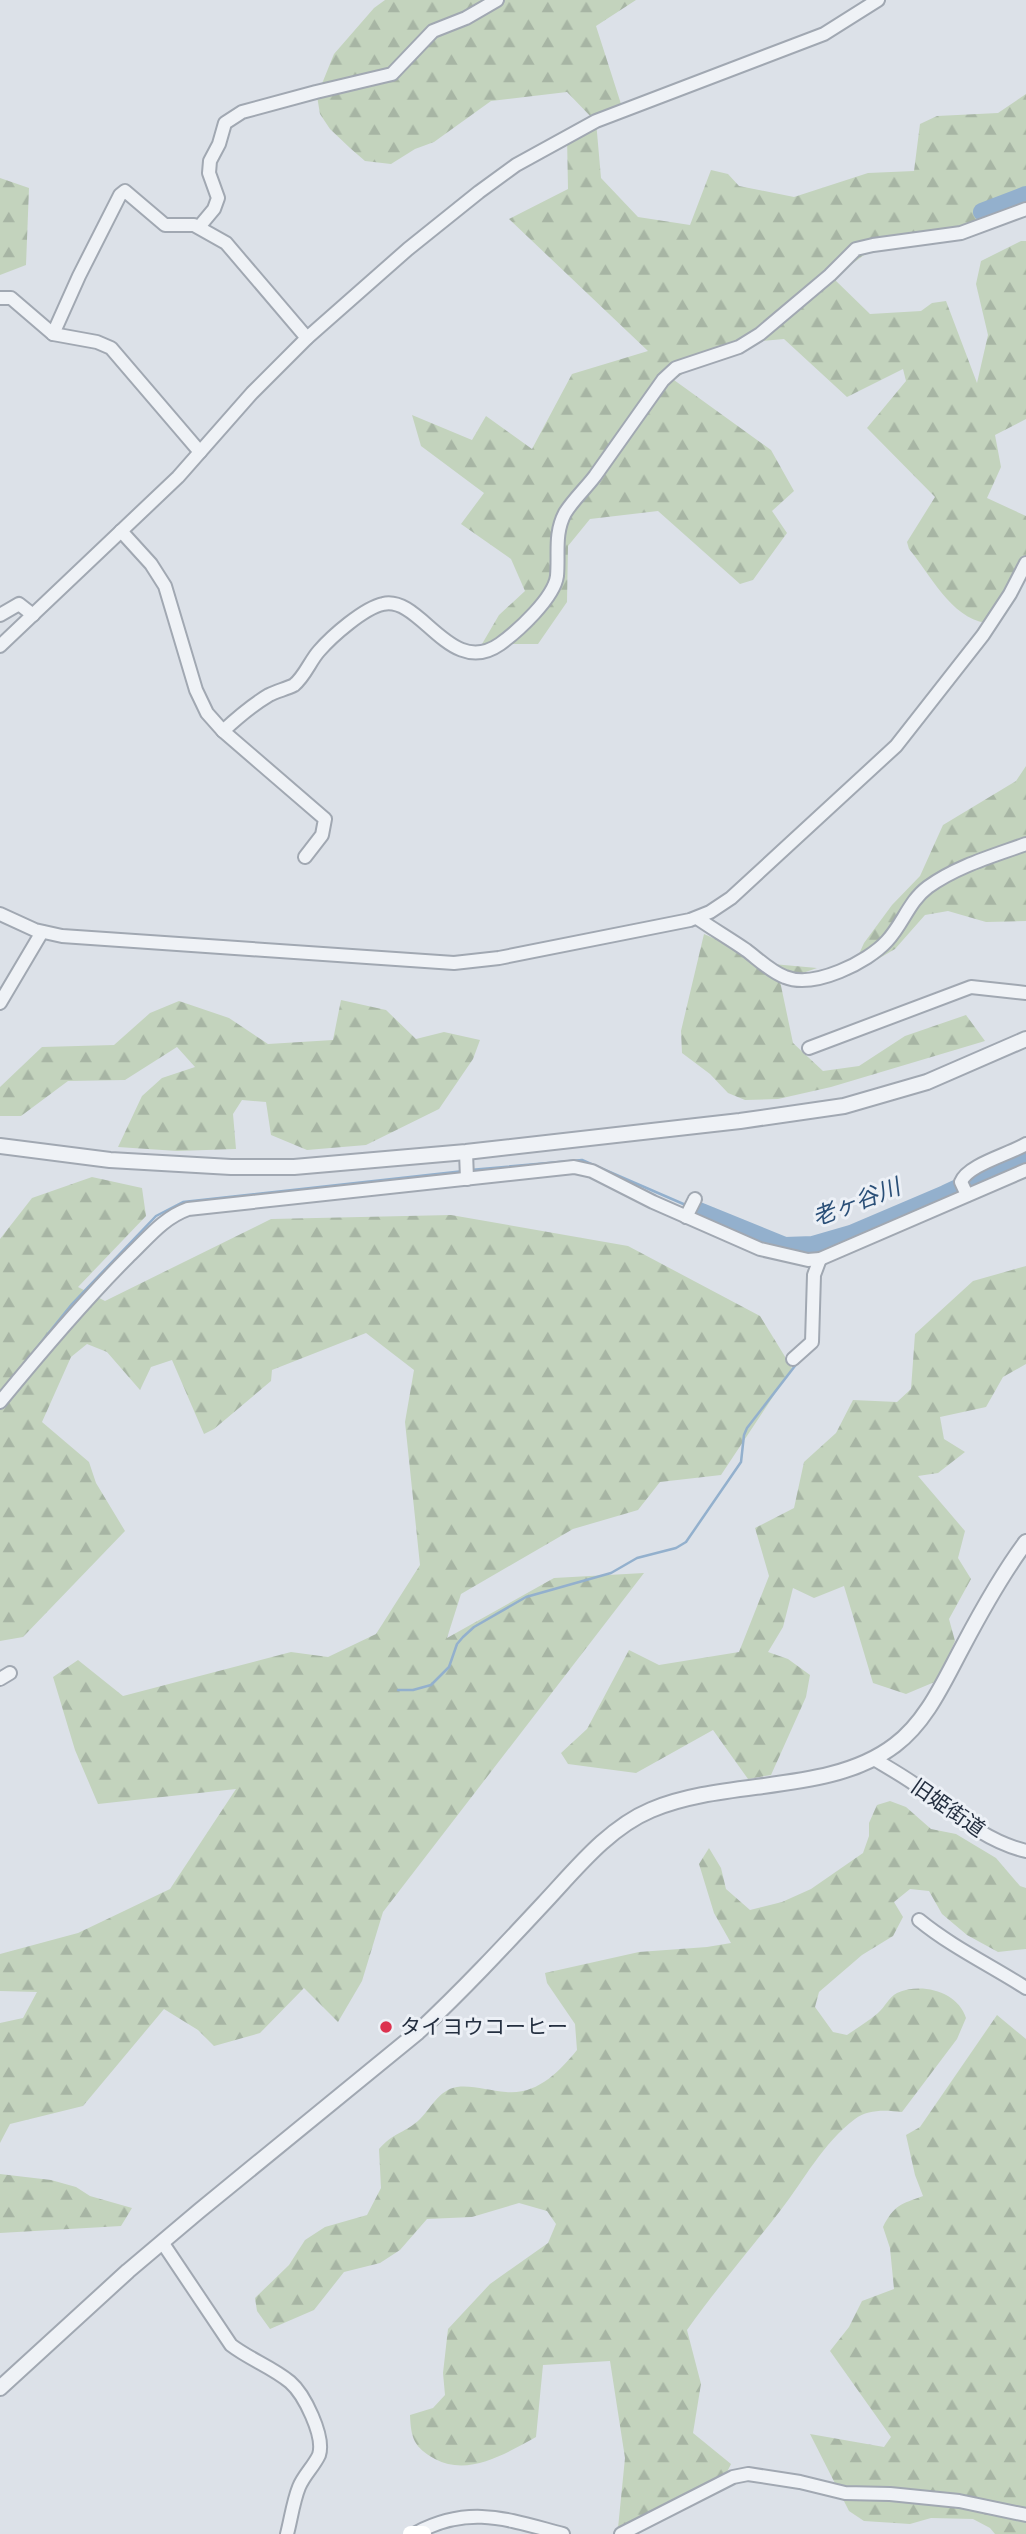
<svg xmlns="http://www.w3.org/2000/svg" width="1026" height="2534" viewBox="0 0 1026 2534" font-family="'DM Sans','Noto Sans JP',sans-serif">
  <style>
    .forest { fill: url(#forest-firs) }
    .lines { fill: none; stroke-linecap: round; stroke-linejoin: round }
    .stream { stroke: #93b0cd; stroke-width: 2.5 }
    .river { stroke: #93b0cd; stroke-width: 18 }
    .minor-casing { stroke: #a1a8b2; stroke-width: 16 }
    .tertiary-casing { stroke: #a1a8b2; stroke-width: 18 }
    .minor { stroke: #eff2f6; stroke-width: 12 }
    .tertiary { stroke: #eff2f6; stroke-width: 14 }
    .secondary { stroke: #fff; stroke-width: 16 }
    .poi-dot { fill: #dc324f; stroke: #ecf0f6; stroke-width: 2.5 }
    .labels { text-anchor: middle; stroke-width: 6; stroke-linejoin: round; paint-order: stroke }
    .street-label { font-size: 21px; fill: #242f40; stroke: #ecf0f6 }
    .poi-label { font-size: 21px; fill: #242f40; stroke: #ecf0f6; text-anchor: start }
    .water-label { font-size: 23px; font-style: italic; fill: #2a4f78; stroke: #ecf0f6 }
  </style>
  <defs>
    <pattern id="forest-firs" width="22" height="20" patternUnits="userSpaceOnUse" patternTransform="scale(1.75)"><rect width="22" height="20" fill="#c3d3bd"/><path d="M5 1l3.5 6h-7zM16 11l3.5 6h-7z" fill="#a7b5a4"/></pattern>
  </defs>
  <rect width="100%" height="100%" fill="#dce1e8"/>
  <!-- forest -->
  <g class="forest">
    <path d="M385 0H636L596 26 621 104 596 121 601 178 638 217 690 225 711 170 728 174 739 186 794 197 868 173 914 171 920 124 937 116 998 113 1026 94V214L953 233 891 235 833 278 870 314 921 311 932 303 946 301 977 383 988 335 976 284 981 261 1021 241H1026V419L995 435 1001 467 987 498 1026 516V572L986 623C950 617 931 575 909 549L907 542 935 497 867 428 906 381 903 369 847 397 784 339 721 345 674 380 771 450 794 491 772 511 787 533 753 580 740 584 658 511 590 519 568 546 567 602 538 644H482L499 615 525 591 511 559 461 524 484 493 421 446 412 415 472 440 486 416 532 449 572 374 648 351 509 219 568 189 567 136 595 121 567 92 491 101 434 142 415 149 391 164 365 161 350 148 330 129 320 114 317 96 334 54 374 8Z"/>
    <polygon points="0,178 29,188 26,265 0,275"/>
    <polygon points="1026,766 1026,921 986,922 948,911 925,915 895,949 849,976 864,943 892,905 920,876 943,825 1016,781"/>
    <polygon points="704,934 773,964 817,968 780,981 793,1043 823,1071 859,1066 905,1036 966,1015 985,1041 831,1087 778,1099 745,1100 728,1093 710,1074 682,1053 681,1031"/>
    <polygon points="341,1000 386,1010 416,1039 444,1032 480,1040 473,1059 439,1109 366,1145 307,1150 271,1135 266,1102 242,1100 233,1114 236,1149 177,1151 118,1147 142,1096 162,1078 195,1067 177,1047 125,1080 68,1081 21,1116 0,1116 0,1087 42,1047 114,1045 150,1013 179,1001 229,1018 268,1044 333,1040"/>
    <polygon points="92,1177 142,1188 146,1216 78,1287 105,1301 271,1219 451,1215 628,1246 760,1316 792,1368 721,1475 660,1482 638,1510 573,1529 461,1594 447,1638 554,1578 644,1573 383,1912 362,1981 338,2022 304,1988 260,2033 214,2046 198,2030 164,2009 83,2106 10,2124 0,2143 0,2023 23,2018 37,1992 0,1991 0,1954 78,1933 170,1889 236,1789 98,1804 75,1750 53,1677 78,1660 123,1696 291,1652 328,1657 376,1634 420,1565 405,1422 414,1370 366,1333 272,1370 271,1381 214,1429 204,1434 172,1360 151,1367 140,1390 107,1352 87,1344 71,1357 42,1422 89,1462 96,1483 125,1531 23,1637 0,1641 0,1239 32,1198"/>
    <polygon points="1026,1266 1026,1364 1003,1377 986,1407 940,1417 944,1439 965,1452 938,1473 918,1476 965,1531 958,1558 971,1579 949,1619 955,1641 937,1681 906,1694 873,1683 844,1586 814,1598 793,1588 783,1627 768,1652 788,1659 810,1675 806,1697 771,1775 748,1779 713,1730 636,1773 568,1764 561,1753 587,1729 629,1650 659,1665 739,1652 769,1576 755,1528 794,1508 804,1462 836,1433 853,1400 897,1402 911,1389 915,1334 973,1281"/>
    <path d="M890 1801 906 1807 931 1829 956 1834 996 1858 1020 1886 1026 1888V1949L998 1952 967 1935 942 1914 929 1891 910 1889 894 1902 903 1917 893 1936 862 1955 819 1992 815 2007 833 2032 847 2035C857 2028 869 2021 878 2013 885 2007 889 1997 897 1993 922 1982 958 1992 966 2018L957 2039 902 2112C886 2110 868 2109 855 2119 822 2144 805 2179 780 2211 749 2251 716 2289 687 2330L701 2384 693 2433 731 2464 725 2476 618 2528 625 2458 610 2361 543 2365 536 2437C506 2453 469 2477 435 2459 414 2447 411 2439 410 2415L433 2408 445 2395 443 2373 448 2329 490 2284 548 2243 556 2224 547 2211 519 2203 472 2217 427 2219 400 2250 380 2263 344 2272 314 2310 270 2329 257 2311 255 2298 289 2265 305 2240 325 2227 367 2215 381 2188 379 2149C393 2133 404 2133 418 2121 431 2109 438 2090 457 2087 473 2085 490 2091 506 2092 537 2095 559 2072 577 2050L575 2024 547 1983 545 1973 639 1952 707 1947 731 1943 714 1913 699 1864 709 1848 721 1868 726 1889 750 1910 782 1902 811 1889 863 1853 869 1836V1823L877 1805Z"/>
    <path d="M997 2015 1026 2039V2534H995L990 2528 973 2519 931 2518 910 2524 864 2521 849 2511 810 2434 884 2447 891 2437 830 2351 849 2327 862 2301 894 2289 890 2248 883 2227C894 2205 901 2204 923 2196L915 2175 906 2135 920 2127Z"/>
    <polygon points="0,2174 51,2180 76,2187 90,2196 132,2208 121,2226 0,2233"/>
  </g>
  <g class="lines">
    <!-- stream -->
    <g class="stream">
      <polyline points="470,1170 582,1160 688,1206"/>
      <polyline points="812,1256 813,1245"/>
      <polyline points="35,1350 72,1304 156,1216 183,1202 464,1171"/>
      <polyline points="398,1690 413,1690 431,1685 449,1667 457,1644 463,1637 474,1627 526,1597 611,1573 637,1558 676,1548 686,1542 741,1462 744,1435 747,1428 798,1362"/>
    </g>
    <!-- river -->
    <g class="river">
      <polyline points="982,212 1026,195"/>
      <polyline points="699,1211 785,1246 813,1245 851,1234 945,1194 1026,1156"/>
    </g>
    <defs>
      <g id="minor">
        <polyline points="199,227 214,209 218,198 209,173 210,161 219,144 225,123 242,112 316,92 392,74 433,31 466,18 497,0"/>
        <polyline points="0,298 11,298 53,334 97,342 111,348 200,452"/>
        <polyline points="53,334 79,276 120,195 125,191 165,225 194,225 226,243 307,338"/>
        <polyline points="121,531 151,564 165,586 196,690 207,713 223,731 325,819 322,835 305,857"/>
        <polyline points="0,615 19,604 33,615"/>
        <polyline points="0,646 178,477 252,393 307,338 408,249 479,192 516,165 596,121 824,34 878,0"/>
        <path d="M223 731C237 718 252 705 269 695 277 691 286 689 294 685 305 676 310 661 319 651 332 636 364 608 383 604 421 595 450 679 500 644 518 631 554 598 557 576 559 553 554 534 565 513 573 500 586 488 595 476 618 444 640 412 663 380L676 368 739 347 760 334 830 275 856 249 873 245 961 233 1026 209"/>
        <polyline points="0,914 35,930 62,936 454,963 499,958 690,920 710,912 731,898 896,746 983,635 1010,594 1026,563"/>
        <path d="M697 918C713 929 730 939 746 950 758 959 771 972 785 977 814 989 868 962 887 941 903 924 909 901 928 887 957 866 993 856 1026 844"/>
        <polyline points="0,1003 42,932"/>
        <polyline points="809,1048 971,987 1026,993"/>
        <polyline points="466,1152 467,1179"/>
        <path d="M967 1195 961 1182C967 1165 1010 1154 1026 1144"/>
        <polyline points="686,1217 695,1199"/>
        <polyline points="793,1359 812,1342 814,1275 820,1259"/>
        <path d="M0 1402C41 1352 83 1302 129 1256 148 1238 163 1218 188 1209L574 1167 592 1171 653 1202 760 1249 808 1260 820 1259 1026 1170"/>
        <polyline points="0,1679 10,1673"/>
        <path d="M874 1759C889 1768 905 1777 920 1788 953 1812 984 1841 1026 1851"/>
        <path d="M919 1920C952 1947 990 1965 1026 1988"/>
        <path d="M162 2242 231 2345C249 2359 272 2367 290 2382 304 2394 325 2436 319 2455 314 2466 304 2475 299 2487 293 2502 291 2519 287 2534"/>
        <path d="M416 2533C470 2504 509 2520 563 2534"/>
        <polyline points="621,2534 733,2477 748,2474 800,2482 845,2493 890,2494 959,2501 1026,2515"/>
      </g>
      <g id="tertiary">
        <polyline points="0,1146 110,1160 231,1167 294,1167 466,1152 740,1121 844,1106 927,1082 1026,1039"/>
        <path d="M0 2388 128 2271 199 2211 418 2032C462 1991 503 1947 544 1903 575 1870 608 1828 651 1810 726 1778 830 1795 895 1745 927 1721 944 1681 963 1646 982 1610 1002 1574 1026 1542"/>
      </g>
    </defs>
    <!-- minor casing -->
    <use href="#minor" class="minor-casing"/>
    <!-- tertiary casing -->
    <use href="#tertiary" class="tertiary-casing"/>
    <!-- minor -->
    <use href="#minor" class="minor"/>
    <!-- tertiary -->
    <use href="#tertiary" class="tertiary"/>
    <!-- secondary -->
    <polyline class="secondary" points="411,2534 423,2534"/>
  </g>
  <!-- markers -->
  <circle class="poi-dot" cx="386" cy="2027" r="7"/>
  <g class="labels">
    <!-- street labels -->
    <g class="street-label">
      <text transform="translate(948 1808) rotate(35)" y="7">旧姫街道</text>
    </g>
    <!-- poi labels -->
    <g class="poi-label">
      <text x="400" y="2034">タイヨウコーヒー</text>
    </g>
    <!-- water labels -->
    <g class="water-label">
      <text transform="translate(856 1202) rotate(-21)" y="8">老ヶ谷川</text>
    </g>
  </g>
</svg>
